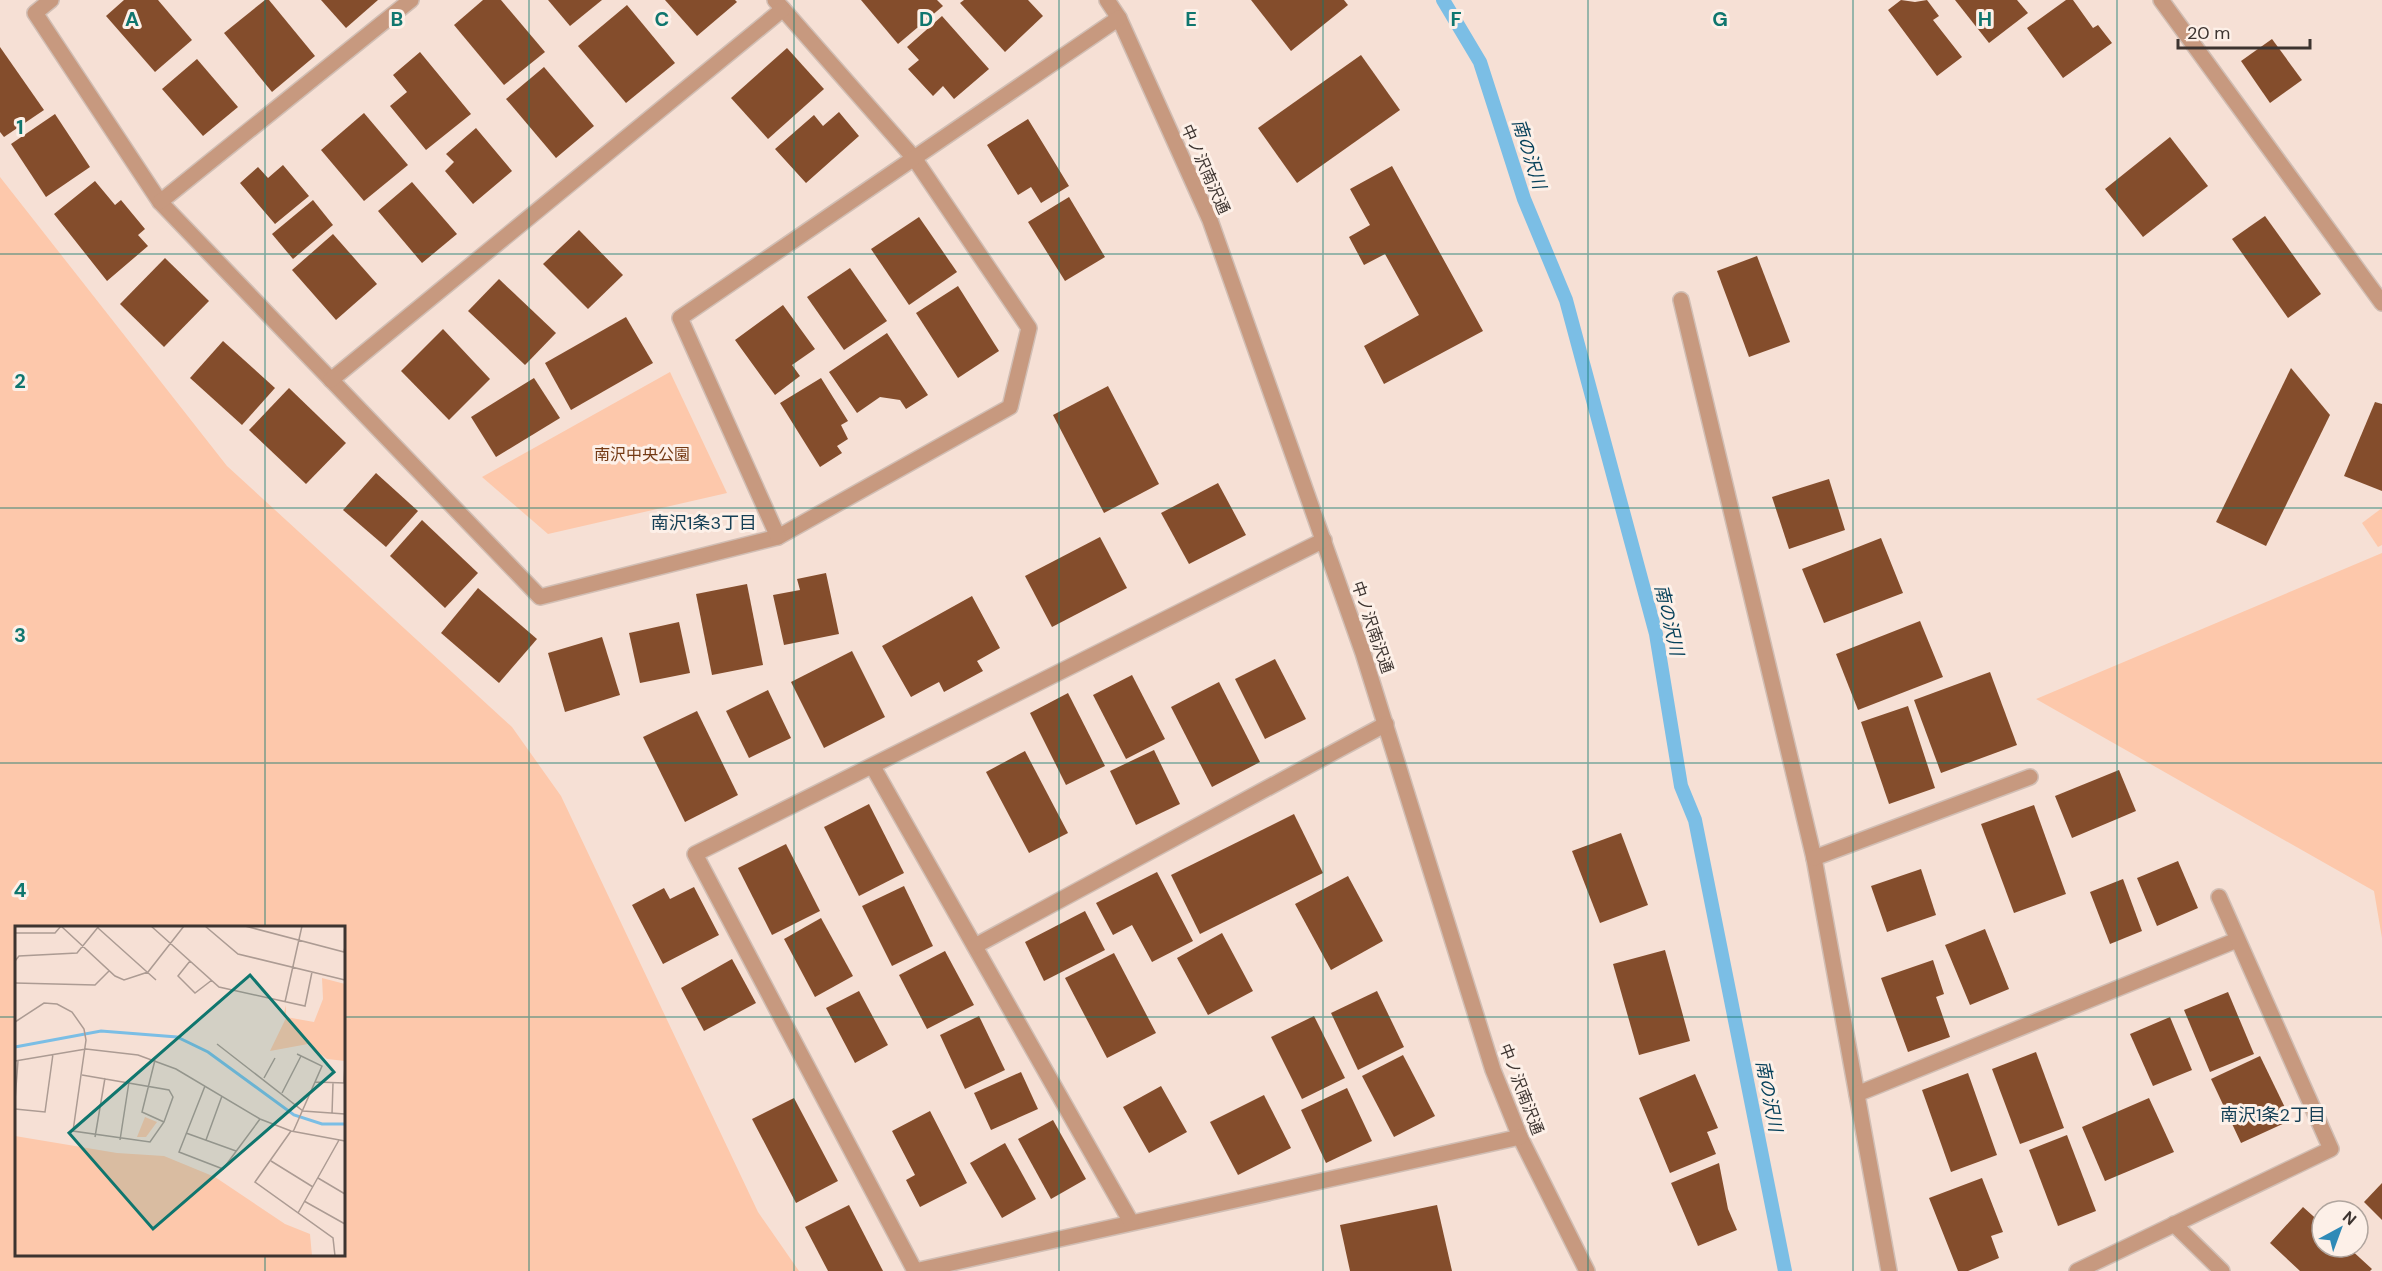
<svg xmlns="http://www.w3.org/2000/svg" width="2382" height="1271" viewBox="0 0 2382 1271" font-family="'DM Sans','Noto Sans JP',sans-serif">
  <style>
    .green { fill: #fdc8ab; fill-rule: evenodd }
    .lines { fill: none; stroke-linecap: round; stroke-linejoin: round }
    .stream { stroke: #7bbee5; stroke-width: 14 }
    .building { fill: #844d2c }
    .minor-casing { stroke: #d1beb4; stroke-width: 18 }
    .minor { stroke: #c7997f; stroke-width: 15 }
    .grid { fill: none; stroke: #0f766e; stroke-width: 1.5; stroke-opacity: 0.55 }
    .labels { text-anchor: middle; stroke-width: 6; stroke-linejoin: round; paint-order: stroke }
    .street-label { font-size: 16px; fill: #3d3430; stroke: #fdf0e8 }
    .park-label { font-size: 16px; fill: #743a14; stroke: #fdf0e8 }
    .water-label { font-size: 18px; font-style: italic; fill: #043f59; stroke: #fdf0e8 }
    .neighbourhood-label { font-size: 18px; fill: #153f55; stroke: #fdf0e8 }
    .inset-river { fill: none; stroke: #7bbee5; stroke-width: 3 }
    .inset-road { fill: none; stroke: #ac9b93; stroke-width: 1.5 }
    .view { fill: #0f766e; fill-opacity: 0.15; stroke: #0f766e; stroke-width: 3 }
    .inset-edge { fill: none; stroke: #3d3430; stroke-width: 3 }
    .grid-label { font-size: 20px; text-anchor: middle; font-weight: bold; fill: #0f766e; stroke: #fdf0e8; stroke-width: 6; stroke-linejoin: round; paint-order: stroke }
  </style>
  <rect width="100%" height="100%" fill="#f6e0d5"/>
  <!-- green -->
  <g class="green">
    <path d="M0 177 227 466 512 727 561 796 758 1212 799 1271H0ZM16 928H344V1254H16Z"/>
    <polygon points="670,372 727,493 548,534 482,477"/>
    <polygon points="2382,508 2382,545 2378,547 2362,523"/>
    <polygon points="2382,553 2382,938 2374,891 2036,699"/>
  </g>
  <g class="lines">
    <!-- stream -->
    <polyline class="stream" points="1443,0 1480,62 1524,199 1566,300 1656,634 1681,786 1695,820 1785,1271"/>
  </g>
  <!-- building -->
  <g class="building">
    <polygon points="124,0 158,0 192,40 155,72 106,16"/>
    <polygon points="265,0 269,0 315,56 272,92 224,33"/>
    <polygon points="321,0 378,0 346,28"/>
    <polygon points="483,0 501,0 545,52 504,85 454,25"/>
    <polygon points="548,0 602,0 570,26"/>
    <polygon points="665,0 735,0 737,2 697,36"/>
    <polygon points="861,0 937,0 943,6 898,44"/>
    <polygon points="964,0 1028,0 1043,16 1005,52 960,3"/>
    <polygon points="1251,0 1344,0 1348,5 1291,51"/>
    <polygon points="1901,0 1915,2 1927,0 1939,16 1933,20 1962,57 1937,76 1888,10"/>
    <polygon points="1955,0 2017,0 2028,13 1989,43"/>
    <polygon points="2066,0 2073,0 2093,28 2098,25 2112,43 2063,78 2027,28"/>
    <polygon points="627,5 675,63 626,103 578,46"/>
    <polygon points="942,16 989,69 954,99 943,86 933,96 908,69 919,60 907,47"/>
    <polygon points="2272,39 2302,80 2270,103 2241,61"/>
    <polygon points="0,47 44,110 4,137 0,132"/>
    <polygon points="787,48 824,89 768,139 731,98"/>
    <polygon points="420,52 471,114 426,150 390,106 407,92 393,75"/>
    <polygon points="1361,55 1400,110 1297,183 1258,128"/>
    <polygon points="197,59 238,107 203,136 162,89"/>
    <polygon points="544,67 594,126 556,158 506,99"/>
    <polygon points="839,112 859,136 806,183 775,149 814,115 823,126"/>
    <polygon points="364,113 408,165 364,201 321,150"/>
    <polygon points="55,114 90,167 46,197 11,144"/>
    <polygon points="1028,119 1069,186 1041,203 1031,187 1018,195 987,145"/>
    <polygon points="476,128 512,171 473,204 445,171 454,162 446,154"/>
    <polygon points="2170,137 2208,186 2143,237 2105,189"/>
    <polygon points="283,165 309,196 275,224 240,183 258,167 268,178"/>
    <polygon points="1392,166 1483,331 1384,384 1364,346 1419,315 1385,254 1364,265 1349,237 1370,225 1350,189"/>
    <polygon points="95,181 115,205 121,200 145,229 138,235 148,246 107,281 54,214"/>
    <polygon points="412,182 457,234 422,263 378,211"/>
    <polygon points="1069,197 1105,257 1065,281 1028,222"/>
    <polygon points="313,200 333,225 293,259 272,234"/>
    <polygon points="2265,216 2321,294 2288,318 2232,239"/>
    <polygon points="919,217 957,272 909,305 871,249"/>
    <polygon points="579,230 623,275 588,309 543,264"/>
    <polygon points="333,234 377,284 336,320 292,270"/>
    <polygon points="1757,256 1790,342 1749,357 1717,271"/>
    <polygon points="165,258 209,301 164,347 120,304"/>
    <polygon points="850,268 887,321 844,350 807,297"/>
    <polygon points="499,279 556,333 525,365 468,311"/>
    <polygon points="958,286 999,351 958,378 916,313"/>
    <polygon points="783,305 815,349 792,365 800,376 775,395 735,340"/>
    <polygon points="626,317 653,363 571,410 545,363"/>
    <polygon points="443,329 490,379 449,420 401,371"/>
    <polygon points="887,333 928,395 906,409 900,400 880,397 857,413 829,372"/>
    <polygon points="223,341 275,388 242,425 190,378"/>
    <polygon points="2291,368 2330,415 2266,546 2216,522"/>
    <polygon points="534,378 560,418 496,457 471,417"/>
    <polygon points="821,378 848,421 841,425 848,439 837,446 842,453 820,467 780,403"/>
    <polygon points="1108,386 1159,484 1104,513 1053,415"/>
    <polygon points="289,388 346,443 306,484 249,430"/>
    <polygon points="2375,402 2382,404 2382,491 2344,476"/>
    <polygon points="376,473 418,511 386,547 343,510"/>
    <polygon points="1829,479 1845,530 1789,549 1772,497"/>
    <polygon points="1218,483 1246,535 1189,564 1161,513"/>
    <polygon points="422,520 478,573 445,608 390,556"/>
    <polygon points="1100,537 1127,588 1052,627 1025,576"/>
    <polygon points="1881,538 1903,593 1824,623 1802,569"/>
    <polygon points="826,573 839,634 784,645 773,595 800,590 797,579"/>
    <polygon points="747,584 763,665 712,675 696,594"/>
    <polygon points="478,588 537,639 499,683 441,633"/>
    <polygon points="972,596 1000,648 977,661 983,671 944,692 939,682 911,697 882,646"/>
    <polygon points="1920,621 1943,677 1858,710 1836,654"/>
    <polygon points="679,622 690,673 640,683 629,633"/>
    <polygon points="602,637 620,695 565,712 548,653"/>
    <polygon points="852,651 885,717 824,748 791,682"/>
    <polygon points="1275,659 1306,719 1265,739 1235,679"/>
    <polygon points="1990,672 2017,745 1941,773 1914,700"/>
    <polygon points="1132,675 1165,739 1126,759 1093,695"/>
    <polygon points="1219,682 1260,762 1212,787 1171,707"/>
    <polygon points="768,690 791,738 749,758 726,711"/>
    <polygon points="1068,693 1105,766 1066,785 1030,713"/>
    <polygon points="1908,706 1935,788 1889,804 1861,722"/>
    <polygon points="697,711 738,795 685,822 643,737"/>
    <polygon points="1154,750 1180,804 1136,825 1110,771"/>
    <polygon points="1025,751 1068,833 1029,853 986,772"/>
    <polygon points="2119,770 2136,811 2072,838 2055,796"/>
    <polygon points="869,804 904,873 859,896 824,827"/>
    <polygon points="2034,805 2066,894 2014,913 1981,824"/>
    <polygon points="1294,814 1323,873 1200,934 1171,875"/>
    <polygon points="1621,833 1648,905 1600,923 1572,851"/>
    <polygon points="786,844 820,911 772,935 738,868"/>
    <polygon points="2178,861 2198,908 2157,926 2137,878"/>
    <polygon points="1921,869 1936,915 1887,932 1871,886"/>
    <polygon points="1157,872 1193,941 1152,962 1132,925 1113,935 1096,903"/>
    <polygon points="1348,876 1383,941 1331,970 1295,904"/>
    <polygon points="2123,879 2142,931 2110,944 2090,892"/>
    <polygon points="904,886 933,946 892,966 862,906"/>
    <polygon points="694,887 719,935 663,964 632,905 664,888 670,899"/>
    <polygon points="1085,911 1105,950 1044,981 1025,942"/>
    <polygon points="821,918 853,976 815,997 784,939"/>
    <polygon points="1985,929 2009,989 1970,1005 1945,945"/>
    <polygon points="1222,933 1253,991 1208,1015 1177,958"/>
    <polygon points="1665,950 1690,1041 1639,1055 1613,964"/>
    <polygon points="945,951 974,1005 927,1029 899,975"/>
    <polygon points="1114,953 1156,1033 1107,1058 1065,978"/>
    <polygon points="732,959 756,1003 704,1031 681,988"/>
    <polygon points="1933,960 1944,994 1936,997 1950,1037 1908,1052 1881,978"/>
    <polygon points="859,991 888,1045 855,1063 826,1008"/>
    <polygon points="1377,991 1404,1047 1358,1070 1331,1013"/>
    <polygon points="2228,992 2254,1054 2210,1072 2184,1010"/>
    <polygon points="979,1016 1005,1070 965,1089 940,1035"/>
    <polygon points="1314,1016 1345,1078 1302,1099 1271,1037"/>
    <polygon points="2170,1017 2192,1070 2153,1086 2130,1034"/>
    <polygon points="2036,1052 2064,1128 2020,1144 1992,1069"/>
    <polygon points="1403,1055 1435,1116 1394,1137 1362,1076"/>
    <polygon points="2260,1056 2291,1120 2241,1143 2211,1079"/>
    <polygon points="1021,1072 1038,1109 991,1130 974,1093"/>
    <polygon points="1968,1073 1997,1155 1951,1172 1922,1090"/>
    <polygon points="1695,1074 1718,1128 1707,1132 1716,1154 1670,1173 1639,1098"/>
    <polygon points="1161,1086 1187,1132 1149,1153 1123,1107"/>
    <polygon points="1347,1088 1372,1141 1326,1163 1301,1110"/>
    <polygon points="1264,1095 1291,1148 1238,1175 1210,1122"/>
    <polygon points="794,1098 838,1181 796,1203 752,1119"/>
    <polygon points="2149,1098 2174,1152 2105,1181 2082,1127"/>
    <polygon points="930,1111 967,1183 920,1207 906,1180 915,1175 892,1131"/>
    <polygon points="1053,1120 1086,1179 1051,1199 1018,1139"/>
    <polygon points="2067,1135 2096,1211 2058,1226 2029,1150"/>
    <polygon points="1005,1143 1036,1199 1002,1218 970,1163"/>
    <polygon points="1719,1163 1728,1209 1737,1230 1698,1246 1671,1183"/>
    <polygon points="1982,1178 2003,1232 1991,1236 1999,1258 1968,1271 1958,1271 1929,1198"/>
    <polygon points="2382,1183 2382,1220 2364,1202"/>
    <polygon points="849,1205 883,1271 828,1271 805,1227"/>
    <polygon points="1437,1205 1452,1271 1350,1271 1340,1225"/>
    <polygon points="2303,1207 2322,1224 2322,1247 2348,1247 2372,1269 2370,1271 2300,1271 2270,1243"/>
  </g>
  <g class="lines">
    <defs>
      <g id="minor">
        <polyline points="51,0 35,13 160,202 540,597 778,537 1010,407 1029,328 914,158 775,0"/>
        <polyline points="1107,0 1119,18 1210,220 1363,653 1493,1070 1520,1137 1587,1271"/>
        <polyline points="2161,0 2382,303"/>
        <polyline points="160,202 411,0"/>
        <polyline points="1681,300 1814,858 1889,1271"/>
        <polyline points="331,380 783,9"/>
        <polyline points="778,537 680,318 1119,18"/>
        <polyline points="1324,540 695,854 915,1271 1520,1137"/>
        <polyline points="873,767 1131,1222"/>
        <polyline points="1814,858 2030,777"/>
        <polyline points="975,946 1386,724"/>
        <polyline points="1857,1094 2237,940"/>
        <polyline points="2174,1224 2222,1271"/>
        <polyline points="2077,1271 2331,1149 2219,897"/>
      </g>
    </defs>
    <!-- minor casing -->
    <use href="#minor" class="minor-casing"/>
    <!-- minor -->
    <use href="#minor" class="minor"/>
  </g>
  <!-- grid -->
  <path class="grid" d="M265 0V928M529 0V1271M794 0V1271M1059 0V1271M1323 0V1271M1588 0V1271M1853 0V1271M2117 0V1271M0 254H2382M0 508H2382M0 763H2382M0 1017H16M344 1017H2382M265 1254V1271"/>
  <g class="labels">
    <!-- street labels -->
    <g class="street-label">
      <text transform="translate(1206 169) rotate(66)" y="6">中ノ沢南沢通</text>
      <text transform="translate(1373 627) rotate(71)" y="6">中ノ沢南沢通</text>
      <text transform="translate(1522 1089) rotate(69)" y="6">中ノ沢南沢通</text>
    </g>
    <!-- park labels -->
    <g class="park-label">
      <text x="642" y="460">南沢中央公園</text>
    </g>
    <!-- water labels -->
    <g class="water-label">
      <text transform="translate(1529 154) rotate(72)" y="6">南の沢川</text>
      <text transform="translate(1669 620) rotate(77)" y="6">南の沢川</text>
      <text transform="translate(1769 1096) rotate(79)" y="6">南の沢川</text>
    </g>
    <!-- neighbourhood labels -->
    <g class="neighbourhood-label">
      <text x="704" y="529">南沢1条3丁目</text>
      <text x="2273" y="1121">南沢1条2丁目</text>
    </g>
  </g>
  <!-- overview -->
  <g transform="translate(15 926)">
    <rect width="330" height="330" fill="#f6e0d5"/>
    <path d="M307 52 330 58V135L312 133 293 118 255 125 271 92 268 90 271 79V91L299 96 308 73ZM130 191 142 196 131 211H122ZM0 210 102 227 149 230 200 251 270 298 295 308 297 330H0Z" fill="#fdc8ab"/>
    <path class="inset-river" d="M0 121 86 105 162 111 193 126 279 189 307 198H330"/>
    <path class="inset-road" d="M136 0 204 61 290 80 297 46M190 0 223 28 330 54M230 0 329 26 330 21M83 2 141 54M0 7H40L46 0 100 50 109 54 133 46 169 0M0 35 4 30 62 27 84 0M175 35 163 50 180 67 197 54M0 57 80 59 94 45M270 76 287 0M0 96 29 77 42 78 57 86 69 103 71 114 58 205 135 216 149 196 158 171 154 164 67 149M202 118 288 185 330 188M140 134 127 186 149 196M0 135 71 123 123 129 161 143 245 193 276 205 330 215M249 152 260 132M300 156 330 157M329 157 330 138M190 160 164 226 208 243 245 193M267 167 286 130M0 174 3 135M0 183 30 186 38 128M317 188 318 157M276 205 240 256 318 312 320 330M278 206 307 140 282 128M171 207 221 225M80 211 90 152M105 214 114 156M191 214 207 170M256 235 298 261M303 252 330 268M289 275 330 298M283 287 324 214"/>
    <path class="view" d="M235 49 319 146 138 303 54 207Z"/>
    <rect width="330" height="330" class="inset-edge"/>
  </g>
  <g class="grid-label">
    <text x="132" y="26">A</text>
    <text x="397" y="26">B</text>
    <text x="662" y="26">C</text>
    <text x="926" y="26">D</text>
    <text x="1191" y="26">E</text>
    <text x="1456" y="26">F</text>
    <text x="1720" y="26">G</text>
    <text x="1985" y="26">H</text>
    <text x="20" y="134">1</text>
    <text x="20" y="388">2</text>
    <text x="20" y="642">3</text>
    <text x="20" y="897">4</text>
  </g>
  <!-- north arrow -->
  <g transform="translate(2340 1229) rotate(41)"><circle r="28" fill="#fdf0e8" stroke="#b0a59e" stroke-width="1.5"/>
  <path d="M0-4.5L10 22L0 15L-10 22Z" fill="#2f8ab7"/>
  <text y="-9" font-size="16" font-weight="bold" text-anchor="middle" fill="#3d3430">N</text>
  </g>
  <!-- scale -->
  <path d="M2178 39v9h132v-9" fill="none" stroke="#3d3430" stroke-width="3"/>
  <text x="2187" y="39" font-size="18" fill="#3d3430" stroke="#fdf0e8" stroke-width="4.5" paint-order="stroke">20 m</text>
</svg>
